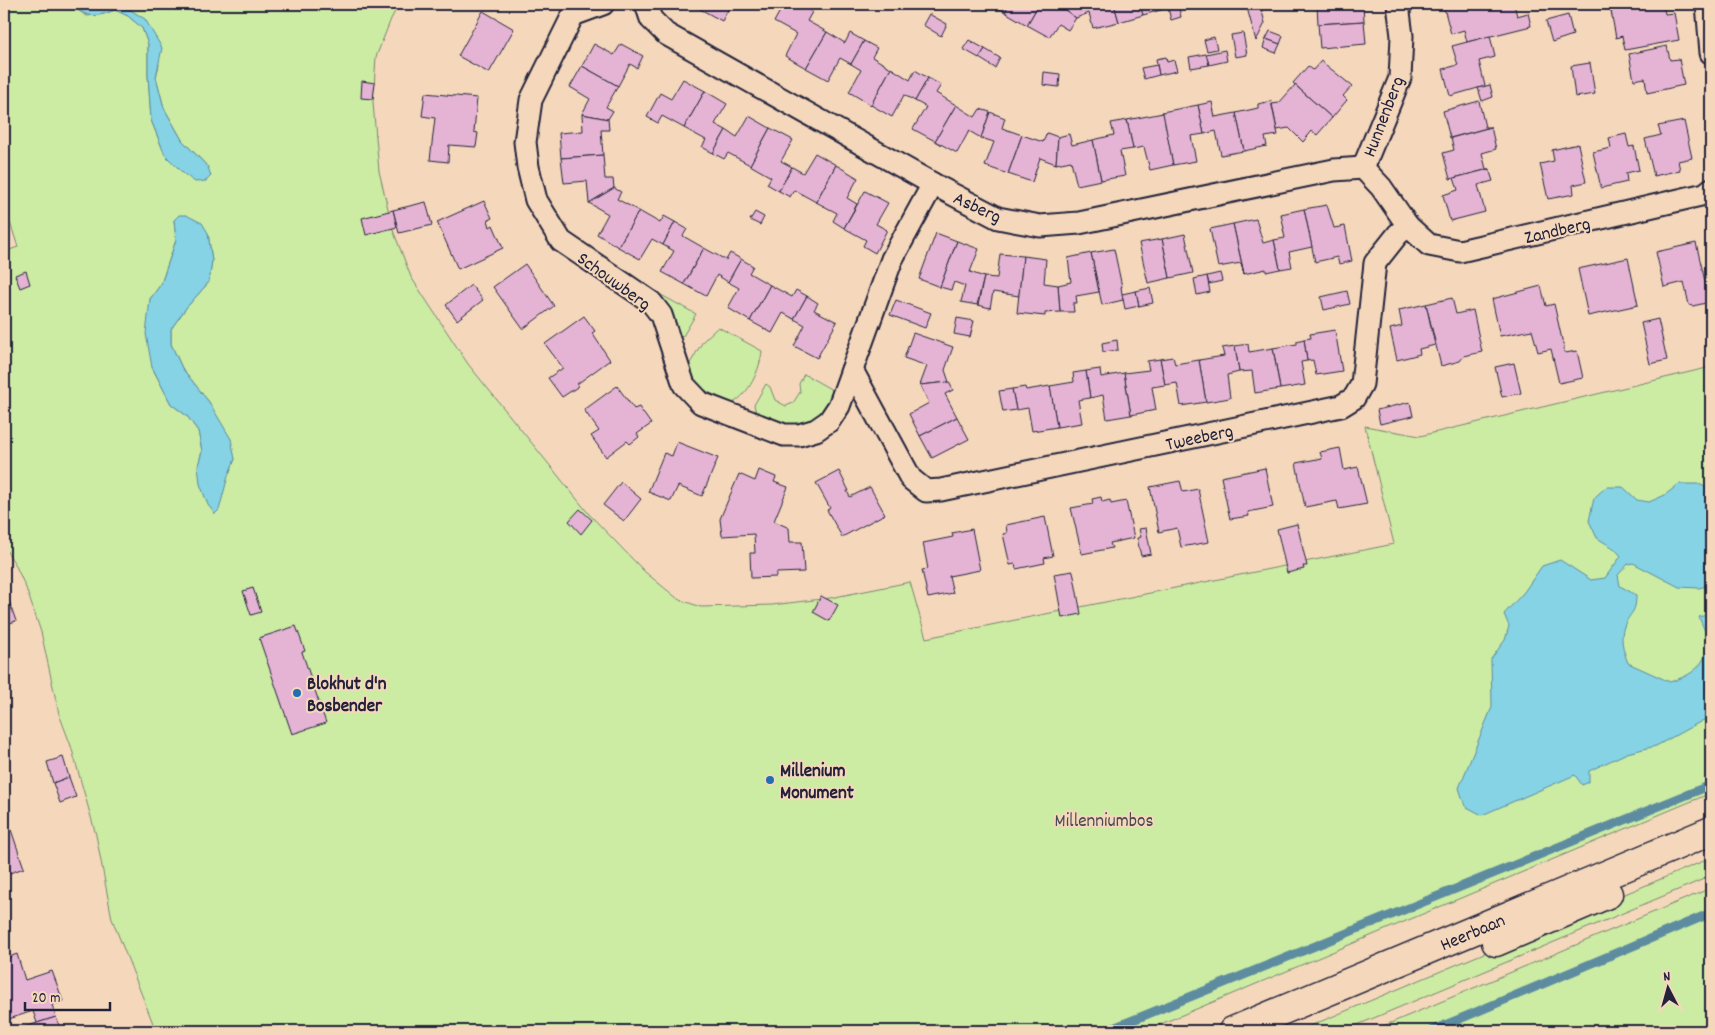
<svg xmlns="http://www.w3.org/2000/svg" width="1715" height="1035" viewBox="0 0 1715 1035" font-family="Dekko,sans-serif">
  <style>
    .green { fill: #cceba3; stroke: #77866f; fill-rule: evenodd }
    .water { fill: #85d3e4; stroke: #5d8ca0 }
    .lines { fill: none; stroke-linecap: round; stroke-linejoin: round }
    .stream { stroke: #5d8ca0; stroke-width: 9 }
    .building { fill: #e5b4d4; stroke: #22223b }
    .street-casing { stroke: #22223b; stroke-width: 25 }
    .secondary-casing { stroke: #22223b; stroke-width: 31 }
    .street { stroke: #f5d8bc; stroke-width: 21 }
    .secondary { stroke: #f5d8bc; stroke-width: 28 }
    .poi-dot { fill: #1f6fb2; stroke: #f5d8bc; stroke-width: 2 }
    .labels { text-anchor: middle; stroke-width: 4; stroke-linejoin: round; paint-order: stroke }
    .street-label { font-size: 19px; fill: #22223b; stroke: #f5d8bc }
    .poi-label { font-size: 19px; font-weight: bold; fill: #22223b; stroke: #f5d8bc; text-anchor: start }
    .park-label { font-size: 19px; fill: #444a50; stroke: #f5d8bc }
  </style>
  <rect width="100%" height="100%" fill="#f5d8bc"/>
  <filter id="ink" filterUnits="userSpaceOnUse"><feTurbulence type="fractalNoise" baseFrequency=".02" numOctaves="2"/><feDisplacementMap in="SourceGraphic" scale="10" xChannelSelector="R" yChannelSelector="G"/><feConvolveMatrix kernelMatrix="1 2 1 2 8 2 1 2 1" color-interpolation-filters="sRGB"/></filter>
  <g filter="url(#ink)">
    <!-- green -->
    <g class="green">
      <path d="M4 4H68L87 16 104 14 115 10 128 16 142 28 148 44V75L151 120 165 155 208 167 182 140 164 108 156 77 159 65 145 20 121 4H399L391 19 376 57 373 103 379 171 393 230 411 277 468 364 589 514 645 572 678 599 701 607 772 605 830 598 910 582 926 638 1394 544 1365 426 1420 436 1711 367V793L1144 1031H156L112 919 96 835 71 746 59 714 41 632 26 588 15 564 4 547V252L18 247 4 204ZM174 220 208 233 212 261 209 282 186 308 171 329V344L182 368 209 402 235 459 228 476 198 466 202 451 198 431 187 416 171 404 152 367 150 299 161 284 176 240Z"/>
      <polygon points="652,290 696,314 683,336 679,337 651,291"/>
      <path d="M718 327 762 351C760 370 749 394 733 403 711 394 697 390 688 367L703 341Z"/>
      <path d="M804 374 834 391C827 412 810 428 786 424 776 422 766 417 756 413L754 405 766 384 770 387 775 400 786 406 793 403 800 392 799 384Z"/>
      <polygon points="1711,858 1711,876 1343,1031 1298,1031"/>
      <polygon points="1711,888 1711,1031 1370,1031 1393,1022"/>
    </g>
    <!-- water -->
    <g class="water">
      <path d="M68 4H121L145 19 162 48 156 77 164 108 182 140 208 167 211 176 206 181 195 182 184 174 165 155 151 120 148 75V44L142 28 128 16 115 10C91 19 89 17 68 4Z"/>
      <polygon points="179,215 186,215 202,223 208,233 212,261 209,282 186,308 171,329 171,344 182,368 209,402 231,439 235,459 228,476 219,510 215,514 208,505 200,484 198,466 202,451 198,431 187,416 171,404 152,367 146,334 150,299 161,284 176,240 174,220"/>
      <path d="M1679 484H1699L1711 490V585L1699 588 1679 587 1633 563 1628 564 1618 575 1620 586 1636 595C1636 613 1632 610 1625 624 1619 637 1623 650 1628 663L1670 682C1694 674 1702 668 1710 643L1699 617 1711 614V716L1656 746 1627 753 1589 771V782L1582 785 1575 775 1482 815 1465 806 1459 788 1492 707 1491 659 1505 640 1509 626 1504 614 1524 592 1542 566 1560 560 1591 580 1605 578 1621 556 1615 549 1597 538 1589 521 1594 498 1606 487H1623L1637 500 1649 502 1665 495Z"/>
    </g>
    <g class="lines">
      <!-- stream -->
      <g class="stream">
        <polyline points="1106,1031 1711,785"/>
        <polyline points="1431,1031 1711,913"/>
      </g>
    </g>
    <!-- building -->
    <g class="building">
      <polygon points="691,4 731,4 722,21"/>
      <polygon points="784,4 798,4 812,12 807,21 827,32 806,68 785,56 796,34 774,22"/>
      <polygon points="991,4 1009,4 1005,12"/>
      <polygon points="1009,4 1039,4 1027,25 1005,12"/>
      <polygon points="1039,4 1067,4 1064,9 1076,18 1068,30 1058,24 1049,37 1027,25"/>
      <polygon points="1067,4 1114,4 1119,22 1093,28 1089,13 1076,18 1064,9"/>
      <polygon points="1114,4 1140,4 1143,15 1119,22"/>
      <polygon points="1140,4 1167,4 1168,8 1143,15"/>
      <polygon points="1167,4 1182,4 1178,5 1181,17 1171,20"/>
      <polygon points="1246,4 1260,4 1265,23 1256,41"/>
      <polygon points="1317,4 1363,4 1364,21 1318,24"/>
      <polygon points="1460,4 1514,4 1517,16 1528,13 1531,26 1467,42 1464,30 1451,34 1444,8"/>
      <polygon points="1648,4 1663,4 1665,14 1674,13 1679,40 1625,50 1622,36 1616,38 1611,11"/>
      <polygon points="483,11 514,29 489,73 458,56"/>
      <polygon points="929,14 947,24 941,36 923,25"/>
      <polygon points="1568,15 1573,35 1552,42 1546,21"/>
      <polygon points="1364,21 1366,44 1320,48 1318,24"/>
      <polygon points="1270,31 1283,36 1280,44 1266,39"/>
      <polygon points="827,32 845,43 850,33 864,41 851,64 840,58 828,80 806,68"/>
      <polygon points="1243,33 1247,55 1235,57 1231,35"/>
      <polygon points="1490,36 1495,57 1479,61 1485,86 1450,96 1443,69 1458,65 1452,46"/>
      <polygon points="1214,37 1217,49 1207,51 1204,40"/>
      <polygon points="1266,39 1280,44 1276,53 1263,48"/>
      <polygon points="969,40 985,49 979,58 963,49"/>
      <polygon points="864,41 877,48 872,57 891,68 871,105 849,92 861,70 851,64"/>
      <polygon points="594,44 614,55 621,44 643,56 637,68 630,64 618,86 582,66"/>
      <polygon points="1667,46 1670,60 1679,59 1684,85 1647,93 1645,78 1634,80 1629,54"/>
      <polygon points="985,49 1000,58 995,68 979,58"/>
      <polygon points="1225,50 1227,61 1209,65 1206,54"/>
      <polygon points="1206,54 1209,65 1191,68 1189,57"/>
      <polygon points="1166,57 1167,62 1174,60 1177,71 1159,75 1156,59"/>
      <polygon points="1321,61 1352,86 1343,96 1347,100 1332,118 1293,83 1308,66 1313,70"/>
      <polygon points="1590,63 1595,94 1575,97 1571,66"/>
      <polygon points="1157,65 1159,75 1144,79 1141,68"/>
      <polygon points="582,66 618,86 606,107 613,111 608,119 582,114 590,99 570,87"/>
      <polygon points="891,68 910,80 915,70 928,78 915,101 904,95 892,117 871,105"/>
      <polygon points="1044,72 1060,74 1059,87 1043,85"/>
      <polygon points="928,78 941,85 936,93 956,105 935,141 913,129 926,107 915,101"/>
      <polygon points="683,79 705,91 684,128 662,116 658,123 647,117 660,93 671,99"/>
      <polygon points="362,81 375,83 373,99 361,98"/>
      <polygon points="1295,85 1332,118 1317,135 1312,131 1303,142 1289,128 1277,130 1272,104 1279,103"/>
      <polygon points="1490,85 1493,97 1482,101 1478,88"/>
      <polygon points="705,91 727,104 715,124 726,130 713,153 702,147 706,140 684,128"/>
      <polygon points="425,93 477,98 474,132 478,133 476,147 449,145 448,162 430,160 435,118 422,116"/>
      <polygon points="1271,101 1278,135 1265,137 1267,146 1244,151 1236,113 1258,108 1258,104"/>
      <polygon points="1479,101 1485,127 1491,127 1450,138 1443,111"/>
      <polygon points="1212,102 1215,117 1236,113 1244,151 1221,155 1216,131 1204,134 1198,105"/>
      <polygon points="956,105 975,117 980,109 990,112 981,138 969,131 957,153 935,141"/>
      <polygon points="1198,105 1204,134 1191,136 1196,161 1173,165 1162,112"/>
      <polygon points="990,112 1005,118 1002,128 1022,135 1008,174 985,166 994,142 981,138"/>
      <polygon points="1163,113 1173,165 1150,170 1144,147 1133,149 1127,120"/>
      <polygon points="582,114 608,119 609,130 601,130 603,155 561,158 559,133 583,131"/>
      <polygon points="749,116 770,128 750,165 728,153 724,159 713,153 726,130 737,137"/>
      <polygon points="1127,120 1133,149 1120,151 1125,176 1101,180 1093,140 1114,135 1111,123"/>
      <polygon points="1684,121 1692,158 1678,161 1680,170 1654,176 1645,139 1661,135 1658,126"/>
      <polygon points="1491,127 1496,149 1482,153 1486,169 1489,169 1450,179 1443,153 1454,150 1451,138"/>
      <polygon points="770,128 793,140 781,161 792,167 779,191 767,184 771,177 750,165"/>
      <polygon points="1047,133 1058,137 1056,164 1040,158 1032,182 1008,174 1022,135 1043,142"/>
      <polygon points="1069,134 1072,145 1093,140 1101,180 1077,185 1071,161 1056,164 1058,137"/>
      <polygon points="1626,134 1629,147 1634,146 1639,170 1626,173 1627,182 1601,188 1593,152 1611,148 1609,138"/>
      <polygon points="1578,144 1586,182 1573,185 1574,194 1548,199 1540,164 1554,161 1552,150"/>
      <polygon points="815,153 836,165 816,202 794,190 790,197 779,191 792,167 803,173"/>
      <polygon points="603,155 605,179 613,179 614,188 589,203 587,181 564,183 561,158"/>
      <polygon points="836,165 858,178 847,198 857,204 844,228 833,221 837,213 816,202"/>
      <polygon points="1489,169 1493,181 1478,185 1485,212 1450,221 1443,195 1458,190 1454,178"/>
      <polygon points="614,188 621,192 617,199 639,211 618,247 597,234 608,214 589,203"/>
      <polygon points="865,191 888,203 876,224 887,230 875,253 863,246 866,240 844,228"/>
      <polygon points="484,201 492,218 488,220 490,227 493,225 503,248 458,269 437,222"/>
      <polygon points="426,202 432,225 399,233 393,210"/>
      <polygon points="1327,205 1334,228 1345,226 1352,261 1339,264 1337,257 1315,262 1304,209"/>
      <polygon points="1304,209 1312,247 1289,252 1292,267 1280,269 1274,240 1285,238 1283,229 1284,229 1281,214"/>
      <polygon points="393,210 397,227 366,235 362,218"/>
      <polygon points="639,211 660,223 664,216 675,222 663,245 652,239 640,259 618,247"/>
      <polygon points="755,212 764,217 760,225 750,220"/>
      <polygon points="1256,219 1263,243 1274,240 1280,269 1266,272 1266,269 1244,274 1233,224"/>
      <polygon points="675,222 687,229 683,236 704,248 684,284 662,272 674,251 663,245"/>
      <polygon points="1233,224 1244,274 1241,263 1218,267 1210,229"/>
      <polygon points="936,233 957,241 940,287 919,279"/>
      <polygon points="1185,234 1193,273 1170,278 1162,239"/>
      <polygon points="1162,239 1170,278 1148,283 1139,243"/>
      <polygon points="957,241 979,249 970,272 984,277 977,305 961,302 965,286 954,282 951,290 940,287"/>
      <polygon points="1696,243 1710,302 1693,306 1689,305 1684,282 1664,287 1656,252"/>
      <polygon points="704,248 726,260 730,253 741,259 728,282 717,275 706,296 684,284"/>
      <polygon points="1114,249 1122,287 1121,287 1123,300 1102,305 1091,253"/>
      <polygon points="1091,253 1099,292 1076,296 1077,303 1073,303 1074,312 1060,312 1058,285 1071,282 1068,258"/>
      <polygon points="1000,254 1023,256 1019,296 993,292 990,308 978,305 984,277 997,278"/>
      <polygon points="1023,256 1046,259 1044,283 1058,285 1060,312 1045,313 1045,316 1017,313"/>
      <polygon points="1628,258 1638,305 1588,316 1578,269"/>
      <polygon points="741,259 753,266 749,273 770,285 750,321 728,308 739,288 728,282"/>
      <polygon points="525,264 554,306 523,329 493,287"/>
      <polygon points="26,271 30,284 20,288 15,275"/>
      <polygon points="1220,273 1222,281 1209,284 1207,276"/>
      <polygon points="1207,276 1210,292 1197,295 1194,279"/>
      <polygon points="471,285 483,300 457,320 446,305"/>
      <polygon points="770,285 792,297 796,290 807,296 794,319 783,313 772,333 750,321"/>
      <polygon points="1541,286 1546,306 1554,304 1565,353 1577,351 1583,378 1559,383 1551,349 1538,352 1532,330 1500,336 1492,299"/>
      <polygon points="1150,288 1153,303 1139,306 1136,291"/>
      <polygon points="1136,291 1139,306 1125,309 1122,294"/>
      <polygon points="1347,291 1350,304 1324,310 1321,297"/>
      <polygon points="807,296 818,303 814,310 837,322 817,358 794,346 805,325 794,319"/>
      <polygon points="1452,298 1456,314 1473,310 1482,352 1464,356 1460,361 1441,366 1426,304"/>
      <polygon points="896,300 931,313 925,328 890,315"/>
      <polygon points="1426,304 1435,345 1419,349 1420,354 1397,360 1390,329 1402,326 1399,310"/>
      <polygon points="584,316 595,331 592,333 610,360 577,384 579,386 562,397 548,378 563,368 545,344"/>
      <polygon points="957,318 974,321 970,337 954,334"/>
      <polygon points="1658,319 1667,360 1650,364 1641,323"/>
      <polygon points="1335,330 1342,371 1316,375 1313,360 1307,361 1304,339 1311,338 1310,334"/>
      <polygon points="913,333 953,347 945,370 949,382 920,385 927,366 904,358"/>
      <polygon points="1304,339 1307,361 1301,362 1305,385 1280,389 1273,348 1297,344 1297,341"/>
      <polygon points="1117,340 1118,350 1103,352 1102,343"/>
      <polygon points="1248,344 1249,352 1273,348 1280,389 1255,393 1252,371 1239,372 1235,346"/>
      <polygon points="1235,346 1239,372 1227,375 1230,398 1206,402 1199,360 1224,356 1222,348"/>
      <polygon points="1173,357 1175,364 1199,360 1206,402 1181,406 1177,383 1165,385 1160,359"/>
      <polygon points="1160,359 1165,385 1152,387 1156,410 1131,415 1124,373 1149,370 1147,361"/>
      <polygon points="1514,363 1521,393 1502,397 1495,367"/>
      <polygon points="1100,369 1101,377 1124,373 1131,415 1107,419 1103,395 1090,398 1086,371"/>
      <polygon points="1086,371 1090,398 1078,400 1082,423 1057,427 1050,386 1074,382 1073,373"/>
      <polygon points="949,382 953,390 945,394 957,417 920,436 909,414 929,403 920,385"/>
      <polygon points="617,386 634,409 639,407 651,424 637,434 639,437 630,444 627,441 606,457 591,436 599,431 584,410"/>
      <polygon points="1050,386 1057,427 1032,431 1028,408 1016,410 1012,389 1025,387 1026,390"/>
      <polygon points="1012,389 1016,410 1003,412 999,391"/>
      <polygon points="1410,402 1413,416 1380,424 1377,410"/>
      <polygon points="957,417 969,439 932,458 920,436"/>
      <polygon points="677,442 718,458 702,496 678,486 671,501 648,492 664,453 672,456"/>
      <polygon points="1340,448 1344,470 1358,467 1367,504 1339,509 1337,501 1305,507 1296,463 1317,459 1317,460 1322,459 1320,452"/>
      <polygon points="1265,468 1273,507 1248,512 1249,516 1230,519 1221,477"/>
      <polygon points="759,470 776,477 774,482 788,487 774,521 789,528 790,542 802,542 804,572 776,573 776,577 751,578 750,553 755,553 754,534 722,536 720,519 739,474 755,481"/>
      <polygon points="839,471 849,491 847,491 850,497 870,487 885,514 842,537 827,510 830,508 816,483"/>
      <polygon points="1180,481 1183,492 1198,489 1209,542 1181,547 1177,528 1159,532 1150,487"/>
      <polygon points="621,482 641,499 624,521 603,505"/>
      <polygon points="1101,497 1102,502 1110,500 1111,504 1126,501 1134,538 1110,543 1112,548 1082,554 1071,508 1093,504 1092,499"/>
      <polygon points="580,509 592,520 581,534 569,521"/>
      <polygon points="1045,517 1053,556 1044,558 1045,563 1016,569 1015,564 1010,565 1003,534 1007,533 1006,525"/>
      <polygon points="1297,524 1307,566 1303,566 1304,569 1287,573 1277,529"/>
      <polygon points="1146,528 1151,554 1141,556 1137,538 1141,537 1139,529"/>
      <polygon points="972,529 980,570 949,576 953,593 928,598 922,570 928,569 923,543 953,537 952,533"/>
      <polygon points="1073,571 1081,614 1062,618 1054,574"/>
      <polygon points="4,585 9,601 4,602"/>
      <polygon points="253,588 261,612 251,615 243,591"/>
      <polygon points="821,596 838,605 829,621 813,612"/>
      <polygon points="9,601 16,621 4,625 4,602"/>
      <polygon points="296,626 305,651 302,652 326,723 292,734 259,638"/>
      <polygon points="63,757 69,777 53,783 47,762"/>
      <polygon points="69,777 76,797 60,803 53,783"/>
      <polygon points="4,809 24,868 4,875"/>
      <polygon points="17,954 25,980 52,971 63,1001 52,1005 56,1017 37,1023 33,1011 9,1019 4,1004 4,959"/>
      <polygon points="56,1017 61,1031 13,1031 37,1023"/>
    </g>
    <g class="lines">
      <defs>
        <g id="street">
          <polyline points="603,4 573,15 531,100 525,142 528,167 536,200 561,241 651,302 661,315 684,385 701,403 784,435 799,435 816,430 829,421 839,406 892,259 933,184"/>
          <polyline points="646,4 651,19 666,34 933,184 998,218 1040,226 1079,223 1334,170 1363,168"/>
          <polyline points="1707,4 1711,53"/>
          <polyline points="1363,168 1400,78 1402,36 1398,4"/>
          <polyline points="1408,226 1429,245 1460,251 1705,194 1711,189"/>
          <polyline points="852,370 911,479 926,491 941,490 1341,406 1354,398 1362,384 1375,263 1398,234 1408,226 1381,187 1363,168"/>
        </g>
        <g id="secondary">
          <polyline points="1496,942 1608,894"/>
          <polyline points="1233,1031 1711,831"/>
        </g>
      </defs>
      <!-- street casing -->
      <use href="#street" class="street-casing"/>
      <!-- secondary casing -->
      <use href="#secondary" class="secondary-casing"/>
      <!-- street -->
      <use href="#street" class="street"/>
      <!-- secondary -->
      <use href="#secondary" class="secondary"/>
    </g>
  </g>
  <!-- markers -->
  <g class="poi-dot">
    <circle cx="297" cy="693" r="5"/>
    <circle cx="770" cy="780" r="5"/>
  </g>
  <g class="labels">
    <!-- street labels -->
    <g class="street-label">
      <text transform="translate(1382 116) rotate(-69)" y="7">Hunnenberg</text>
      <text transform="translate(978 206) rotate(25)" y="7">Asberg</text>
      <text transform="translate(1557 229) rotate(-13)" y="7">Zandberg</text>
      <text transform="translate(615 280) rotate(36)" y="7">Schouwberg</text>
      <text transform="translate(1199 436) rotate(-12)" y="7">Tweeberg</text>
      <text transform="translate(1472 931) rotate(-23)" y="7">Heerbaan</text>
    </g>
    <!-- poi labels -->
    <g class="poi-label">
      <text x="307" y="689">Blokhut d'n<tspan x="307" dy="22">Bosbender</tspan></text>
      <text x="780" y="776">Millenium<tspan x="780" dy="22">Monument</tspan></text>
    </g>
    <!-- park labels -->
    <g class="park-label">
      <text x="1104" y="826">Millenniumbos</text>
    </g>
  </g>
  <!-- margin -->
  <rect width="1715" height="1035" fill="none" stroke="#f5d8bc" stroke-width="20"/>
  <rect x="10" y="10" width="1695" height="1015" fill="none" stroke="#22223b" stroke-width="2" filter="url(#ink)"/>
  <!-- north arrow -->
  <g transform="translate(1668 988) rotate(354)" stroke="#f5d8bc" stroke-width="4" paint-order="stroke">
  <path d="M0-4L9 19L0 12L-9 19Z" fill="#22223b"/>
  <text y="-8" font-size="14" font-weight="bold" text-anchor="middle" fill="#22223b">N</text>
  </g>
  <!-- scale -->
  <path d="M25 1002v8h85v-8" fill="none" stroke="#22223b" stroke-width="2.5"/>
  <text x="32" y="1002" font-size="15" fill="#22223b" stroke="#f5d8bc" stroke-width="4" paint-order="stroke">20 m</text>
</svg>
